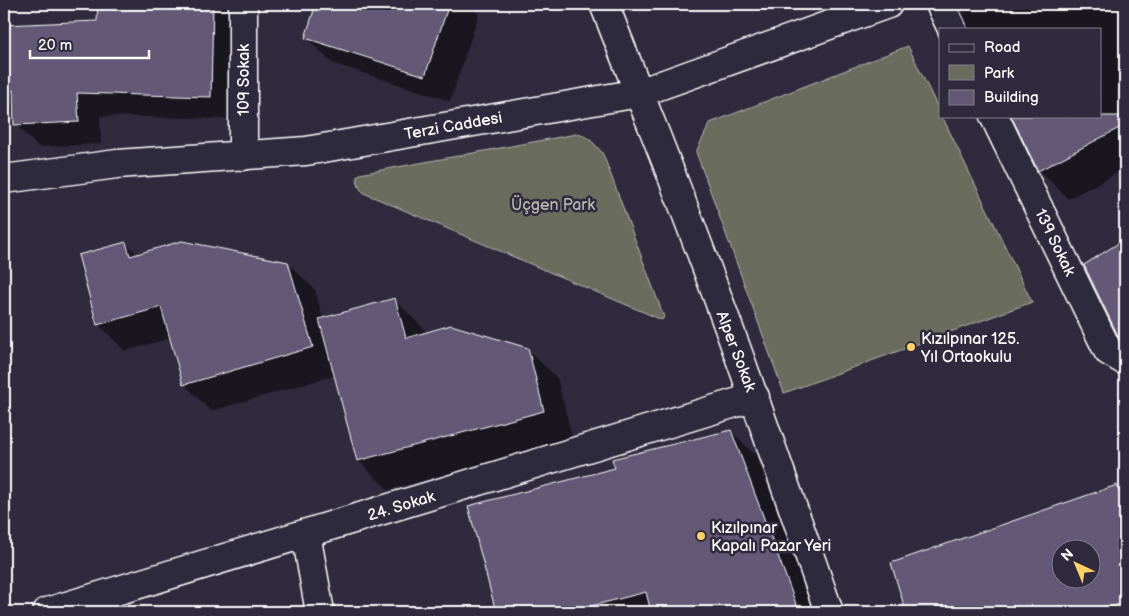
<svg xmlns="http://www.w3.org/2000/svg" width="1129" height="616" viewBox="0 0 1129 616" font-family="'Balsamiq Sans',sans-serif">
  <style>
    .green { fill: #6a6c5d; stroke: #b4b6ae }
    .shadow { fill: #0007; fill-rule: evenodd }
    .building { fill: #635874; stroke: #fff; fill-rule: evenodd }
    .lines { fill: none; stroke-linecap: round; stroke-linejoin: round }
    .street-casing { stroke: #fff; stroke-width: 31 }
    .secondary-casing { stroke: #fff; stroke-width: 31 }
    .street { stroke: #2f2a3d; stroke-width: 28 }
    .secondary { stroke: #2f2a3d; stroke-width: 28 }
    .poi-dot { fill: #ffd166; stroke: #2f2a3d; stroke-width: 2 }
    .labels { text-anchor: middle; stroke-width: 5; stroke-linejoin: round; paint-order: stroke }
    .street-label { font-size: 16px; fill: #fff; stroke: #2f2a3d }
    .park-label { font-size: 16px; fill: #b4b6ae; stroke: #2f2a3d }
    .poi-label { font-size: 16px; fill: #fff; stroke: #2f2a3d; text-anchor: start }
  </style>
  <rect width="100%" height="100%" fill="#2f2a3d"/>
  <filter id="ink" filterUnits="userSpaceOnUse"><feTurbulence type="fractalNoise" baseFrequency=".02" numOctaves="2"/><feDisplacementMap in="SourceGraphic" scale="10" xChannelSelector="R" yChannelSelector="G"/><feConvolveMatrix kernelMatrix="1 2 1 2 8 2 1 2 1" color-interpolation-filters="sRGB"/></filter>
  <g filter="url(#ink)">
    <!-- green -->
    <g class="green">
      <polygon points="908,46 940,112 940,116 942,116 1032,302 784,393 696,152 710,123"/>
      <path d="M576 134C588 135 596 145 603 154L664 317 662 320 366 194C359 190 357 184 357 176L360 174Z"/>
    </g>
    <!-- shadow -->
    <g class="shadow">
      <polygon points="99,4 237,4 233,119 100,116 101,144 38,147 15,124 15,113 4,114 4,27 99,22"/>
      <polygon points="317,4 469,4 479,14 450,101 332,63 306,37"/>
      <polygon points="959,4 1125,4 1125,169 1068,199 1039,170 1100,116 1100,29 968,29 967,22"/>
      <polygon points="1125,241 1125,332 1110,317 1086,265"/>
      <polygon points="126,243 138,255 288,263 315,290 323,319 395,300 424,329 426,333 527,349 557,378 573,440 388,490 359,461 336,375 211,411 184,384 171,338 125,351 98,324"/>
      <polygon points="731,431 757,457 814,612 497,612 470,507 616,469"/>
      <path d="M1116 487 1125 496V612H907L892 563ZM1062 548H1092V578H1062Z"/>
    </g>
    <!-- building -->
    <g class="building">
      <polygon points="98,4 213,4 211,97 77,93 79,122 14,125 13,90 4,90 4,25 97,21"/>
      <polygon points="316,4 449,4 425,76 305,38"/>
      <polygon points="1011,116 1125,116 1125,125 1038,171"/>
      <polygon points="1125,239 1125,343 1120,340 1084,265"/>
      <polygon points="182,241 288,262 313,347 183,385 161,307 97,325 78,255 126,242 130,256"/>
      <polygon points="395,298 406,338 451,325 528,348 544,411 357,461 319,319"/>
      <polygon points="731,430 799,612 651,612 646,592 568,612 496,612 468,506 615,468 612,459"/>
      <path d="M1117 485 1125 512V602L1096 612H906L891 563ZM1062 548H1092V578H1062Z"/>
    </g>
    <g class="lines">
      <defs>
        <g id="street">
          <polyline points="940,4 952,29"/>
          <path d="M639 93C708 264 769 438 829 612"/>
          <polyline points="994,116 1108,351 1125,361"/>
          <polyline points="243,156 243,4"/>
          <polyline points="306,534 320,612"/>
          <polyline points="47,612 755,397"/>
        </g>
        <g id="secondary">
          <polyline points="604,4 639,93"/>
          <polyline points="4,179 117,164 306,151 639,93 888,4"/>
        </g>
      </defs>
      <!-- street casing -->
      <use href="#street" class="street-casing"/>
      <!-- secondary casing -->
      <use href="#secondary" class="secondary-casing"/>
      <!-- street -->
      <use href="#street" class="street"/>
      <!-- secondary -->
      <use href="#secondary" class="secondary"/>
    </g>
  </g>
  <!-- markers -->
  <g class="poi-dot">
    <circle cx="911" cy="347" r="5"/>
    <circle cx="701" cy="536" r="5"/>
  </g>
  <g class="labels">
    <!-- street labels -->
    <g class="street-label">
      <text transform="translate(243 80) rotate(-90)" y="6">109 Sokak</text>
      <text transform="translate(453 125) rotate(-10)" y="6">Terzi Caddesi</text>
      <text transform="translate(1056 242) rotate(64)" y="6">139 Sokak</text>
      <text transform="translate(737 351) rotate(69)" y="6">Alper Sokak</text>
      <text transform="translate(401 505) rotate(-17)" y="6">24. Sokak</text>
    </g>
    <!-- park labels -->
    <g class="park-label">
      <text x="553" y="210">Üçgen Park</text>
    </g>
    <!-- poi labels -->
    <g class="poi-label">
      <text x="921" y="344">Kızılpınar 125.<tspan x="921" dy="18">Yıl Ortaokulu</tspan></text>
      <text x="711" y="533">Kızılpınar<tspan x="711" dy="18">Kapalı Pazar Yeri</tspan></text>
    </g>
  </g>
  <!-- margin -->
  <rect width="1129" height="616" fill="none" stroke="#2f2a3d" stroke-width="20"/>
  <rect x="10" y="10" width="1109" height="596" fill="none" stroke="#fff" stroke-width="2" filter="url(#ink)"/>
  <!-- legend -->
  <rect x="939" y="28" width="162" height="90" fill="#2f2a3d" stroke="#827f8b"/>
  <rect x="949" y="44" width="25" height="8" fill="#2f2a3d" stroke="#827f8b"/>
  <text x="984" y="52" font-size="15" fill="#ffffff">Road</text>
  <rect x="949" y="65" width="25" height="15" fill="#6a6c5d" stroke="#827f8b"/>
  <text x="984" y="78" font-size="15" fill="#ffffff">Park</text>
  <rect x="949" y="90" width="25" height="15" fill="#635874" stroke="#827f8b"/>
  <text x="984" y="102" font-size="15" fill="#ffffff">Building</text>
  <!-- north arrow -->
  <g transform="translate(1076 564) rotate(316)"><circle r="24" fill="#2f2a3d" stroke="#827f8b"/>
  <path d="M0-4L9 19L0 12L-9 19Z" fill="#ffd166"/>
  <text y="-8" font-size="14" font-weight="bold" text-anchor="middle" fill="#ffffff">N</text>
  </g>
  <!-- scale -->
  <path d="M30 50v8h119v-8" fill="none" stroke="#ffffff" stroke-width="2.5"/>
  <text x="38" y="50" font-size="15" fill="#ffffff" stroke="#2f2a3d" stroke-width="4" paint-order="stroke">20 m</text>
</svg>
